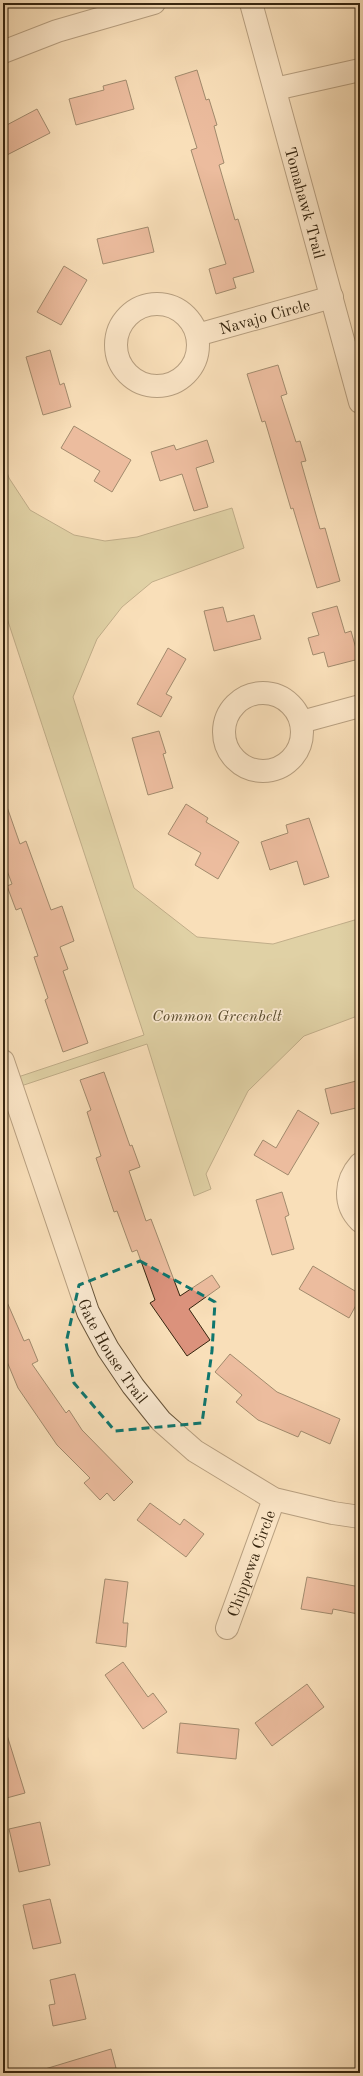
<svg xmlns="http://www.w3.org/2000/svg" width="363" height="2076" viewBox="0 0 363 2076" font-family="'Old Standard TT',serif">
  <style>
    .park { fill: #c1c18c; stroke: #7c734e }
    .building { fill: #db927c; stroke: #36250f }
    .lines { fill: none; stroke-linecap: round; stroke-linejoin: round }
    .street-casing { stroke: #67543a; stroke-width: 24 }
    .street { stroke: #fbead2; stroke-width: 22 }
    .marked { fill: none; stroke: #0f766e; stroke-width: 3; stroke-dasharray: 8 5; stroke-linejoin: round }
    .labels { text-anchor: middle; stroke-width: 3.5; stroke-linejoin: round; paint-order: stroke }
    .street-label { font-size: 16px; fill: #36250f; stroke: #fbead2 }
    .park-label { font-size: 16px; font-style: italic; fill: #594c2e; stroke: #fbead2 }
  </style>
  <rect width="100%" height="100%" fill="#f9dfb9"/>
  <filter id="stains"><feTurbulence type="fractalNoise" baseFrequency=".005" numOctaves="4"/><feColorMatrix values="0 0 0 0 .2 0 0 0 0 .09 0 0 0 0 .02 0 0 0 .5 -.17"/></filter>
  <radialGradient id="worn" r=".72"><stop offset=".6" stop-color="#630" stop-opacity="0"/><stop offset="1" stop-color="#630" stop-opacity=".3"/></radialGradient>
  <!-- park -->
  <polygon class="park" points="3,461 9,478 30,510 74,535 105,541 137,537 232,508 244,548 152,582 122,607 97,639 73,697 134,888 197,937 273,944 358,919 360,924 360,1015 304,1036 248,1091 206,1174 211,1189 194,1196 147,1044 12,1089 9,1080 144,1035 3,606"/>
  <!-- building -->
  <g class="building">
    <polygon points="197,70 206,100 209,99 217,125 214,126 224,163 219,165 235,220 238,219 254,272 233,278 236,288 216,294 209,269 226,264 191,150 197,148 175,77"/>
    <polygon points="126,80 134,109 76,125 69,99 104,90 103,86"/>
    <polygon points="37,109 50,133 3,157 3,127"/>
    <polygon points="148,227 154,252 103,264 97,239"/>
    <polygon points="64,266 87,280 61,325 37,312"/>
    <polygon points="50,350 60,385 64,383 71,407 43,415 26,357"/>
    <polygon points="278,365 287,394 281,396 296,442 300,441 306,461 301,462 320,529 325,528 340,581 317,588 293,508 291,509 265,421 262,422 247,374"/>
    <polygon points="74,426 131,460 112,492 94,481 100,471 61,448"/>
    <polygon points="207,440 214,462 196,468 208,507 194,511 182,474 160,481 151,452 174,445 176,450"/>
    <polygon points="337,606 345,633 351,631 359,659 328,667 324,652 313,655 308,638 319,635 312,613"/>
    <polygon points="223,607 227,622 254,615 261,639 214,651 204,611"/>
    <polygon points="168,648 186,659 166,694 172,697 161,717 137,704"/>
    <polygon points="159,731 166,753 163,754 173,788 148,795 132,738"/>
    <polygon points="3,804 6,804 20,844 26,841 51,910 62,906 74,941 60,947 68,969 63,971 88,1043 63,1052 45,1000 48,998 34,957 38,956 21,908 16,910 7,886 12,884 3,860"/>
    <polygon points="186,804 208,818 206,822 239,842 218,879 195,865 201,853 168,834"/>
    <polygon points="309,818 329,877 304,885 297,861 270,870 261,842 288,833 286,825"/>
    <polygon points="104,1072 130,1146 132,1145 140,1167 129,1171 146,1221 151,1219 180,1296 212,1275 220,1287 189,1309 210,1340 187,1356 150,1303 155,1300 137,1250 132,1252 117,1211 114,1212 96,1158 101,1156 87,1112 91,1110 80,1080"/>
    <polygon points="360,1080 360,1107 331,1114 325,1089"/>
    <polygon points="298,1110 319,1123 288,1175 254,1155 263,1140 276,1148"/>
    <polygon points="282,1192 289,1215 285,1217 294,1249 272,1255 256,1200"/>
    <polygon points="313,1266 360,1294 360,1298 349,1318 299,1289"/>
    <polygon points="3,1293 24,1341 29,1339 38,1361 32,1364 66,1413 69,1410 82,1430 133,1482 114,1501 107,1493 100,1500 84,1483 90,1478 57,1445 18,1388 3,1352"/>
    <polygon points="230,1354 277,1392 340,1419 330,1444 301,1431 298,1437 258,1420 236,1402 242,1395 215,1372"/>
    <polygon points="150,1503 180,1525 184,1519 204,1534 186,1557 137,1520"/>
    <polygon points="307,1577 360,1587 358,1614 333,1609 332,1614 301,1609"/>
    <polygon points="105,1579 128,1582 123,1623 128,1623 126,1647 96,1643"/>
    <polygon points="123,1662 148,1697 153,1693 167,1712 143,1729 105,1675"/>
    <polygon points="307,1684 324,1707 272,1746 255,1723"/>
    <polygon points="180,1723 239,1729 236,1759 177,1753"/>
    <polygon points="7,1735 25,1793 3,1799 3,1736"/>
    <polygon points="40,1822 50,1865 19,1872 9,1829"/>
    <polygon points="50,1899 61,1943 33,1949 23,1905"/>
    <polygon points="75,1974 86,2019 53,2026 49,2005 55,2004 50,1980"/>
    <polygon points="111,2049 116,2068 99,2073 46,2073 45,2069"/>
  </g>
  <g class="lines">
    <defs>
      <g id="street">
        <path id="s1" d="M251 3 360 402"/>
        <polyline points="3,52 57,31 154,3"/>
        <polyline points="275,89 360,70"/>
        <circle cx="157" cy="345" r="41"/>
        <path id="s2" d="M197 335 332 297"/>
        <circle cx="263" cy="732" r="39"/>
        <polyline points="301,722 360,706"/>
        <path id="s3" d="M3 1061 88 1312 108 1349 133 1386 161 1421 195 1451 274 1499 333 1513 360 1517"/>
        <path d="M360 1164C345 1181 343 1204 360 1221"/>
        <path id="s4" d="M227 1628 274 1499"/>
      </g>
    </defs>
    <!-- street casing -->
    <use href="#street" class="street-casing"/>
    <!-- street -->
    <use href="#street" class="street"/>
  </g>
  <!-- marked area -->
  <path d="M0 0H363V2076H0ZM140 1261 215 1302 212 1351 202 1423 115 1431 74 1383 66 1343 79 1285Z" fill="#f9dfb9" fill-opacity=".55" fill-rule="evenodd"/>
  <path class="marked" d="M140 1261 215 1302 212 1351 202 1423 115 1431 74 1383 66 1343 79 1285Z"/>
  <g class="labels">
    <!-- street labels -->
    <g class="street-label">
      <text dy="6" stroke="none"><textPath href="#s1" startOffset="207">Tomahawk Trail</textPath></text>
      <text dy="6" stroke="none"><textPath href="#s2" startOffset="70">Navajo Circle</textPath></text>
      <text dy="6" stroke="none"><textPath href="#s3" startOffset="311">Gate House Trail</textPath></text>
      <text dy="6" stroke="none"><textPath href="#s4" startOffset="69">Chippewa Circle</textPath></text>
    </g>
    <!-- park labels -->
    <g class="park-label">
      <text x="217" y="1021">Common Greenbelt</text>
    </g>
  </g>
  <!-- margin -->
  <rect width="363" height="2076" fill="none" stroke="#f9dfb9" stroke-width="16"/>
  <rect x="4" y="4" width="355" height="2068" fill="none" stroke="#36250f" stroke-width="2"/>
  <rect x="8" y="8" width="347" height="2060" fill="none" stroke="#36250f"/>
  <rect width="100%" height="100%" filter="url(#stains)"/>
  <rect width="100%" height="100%" fill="url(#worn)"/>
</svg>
